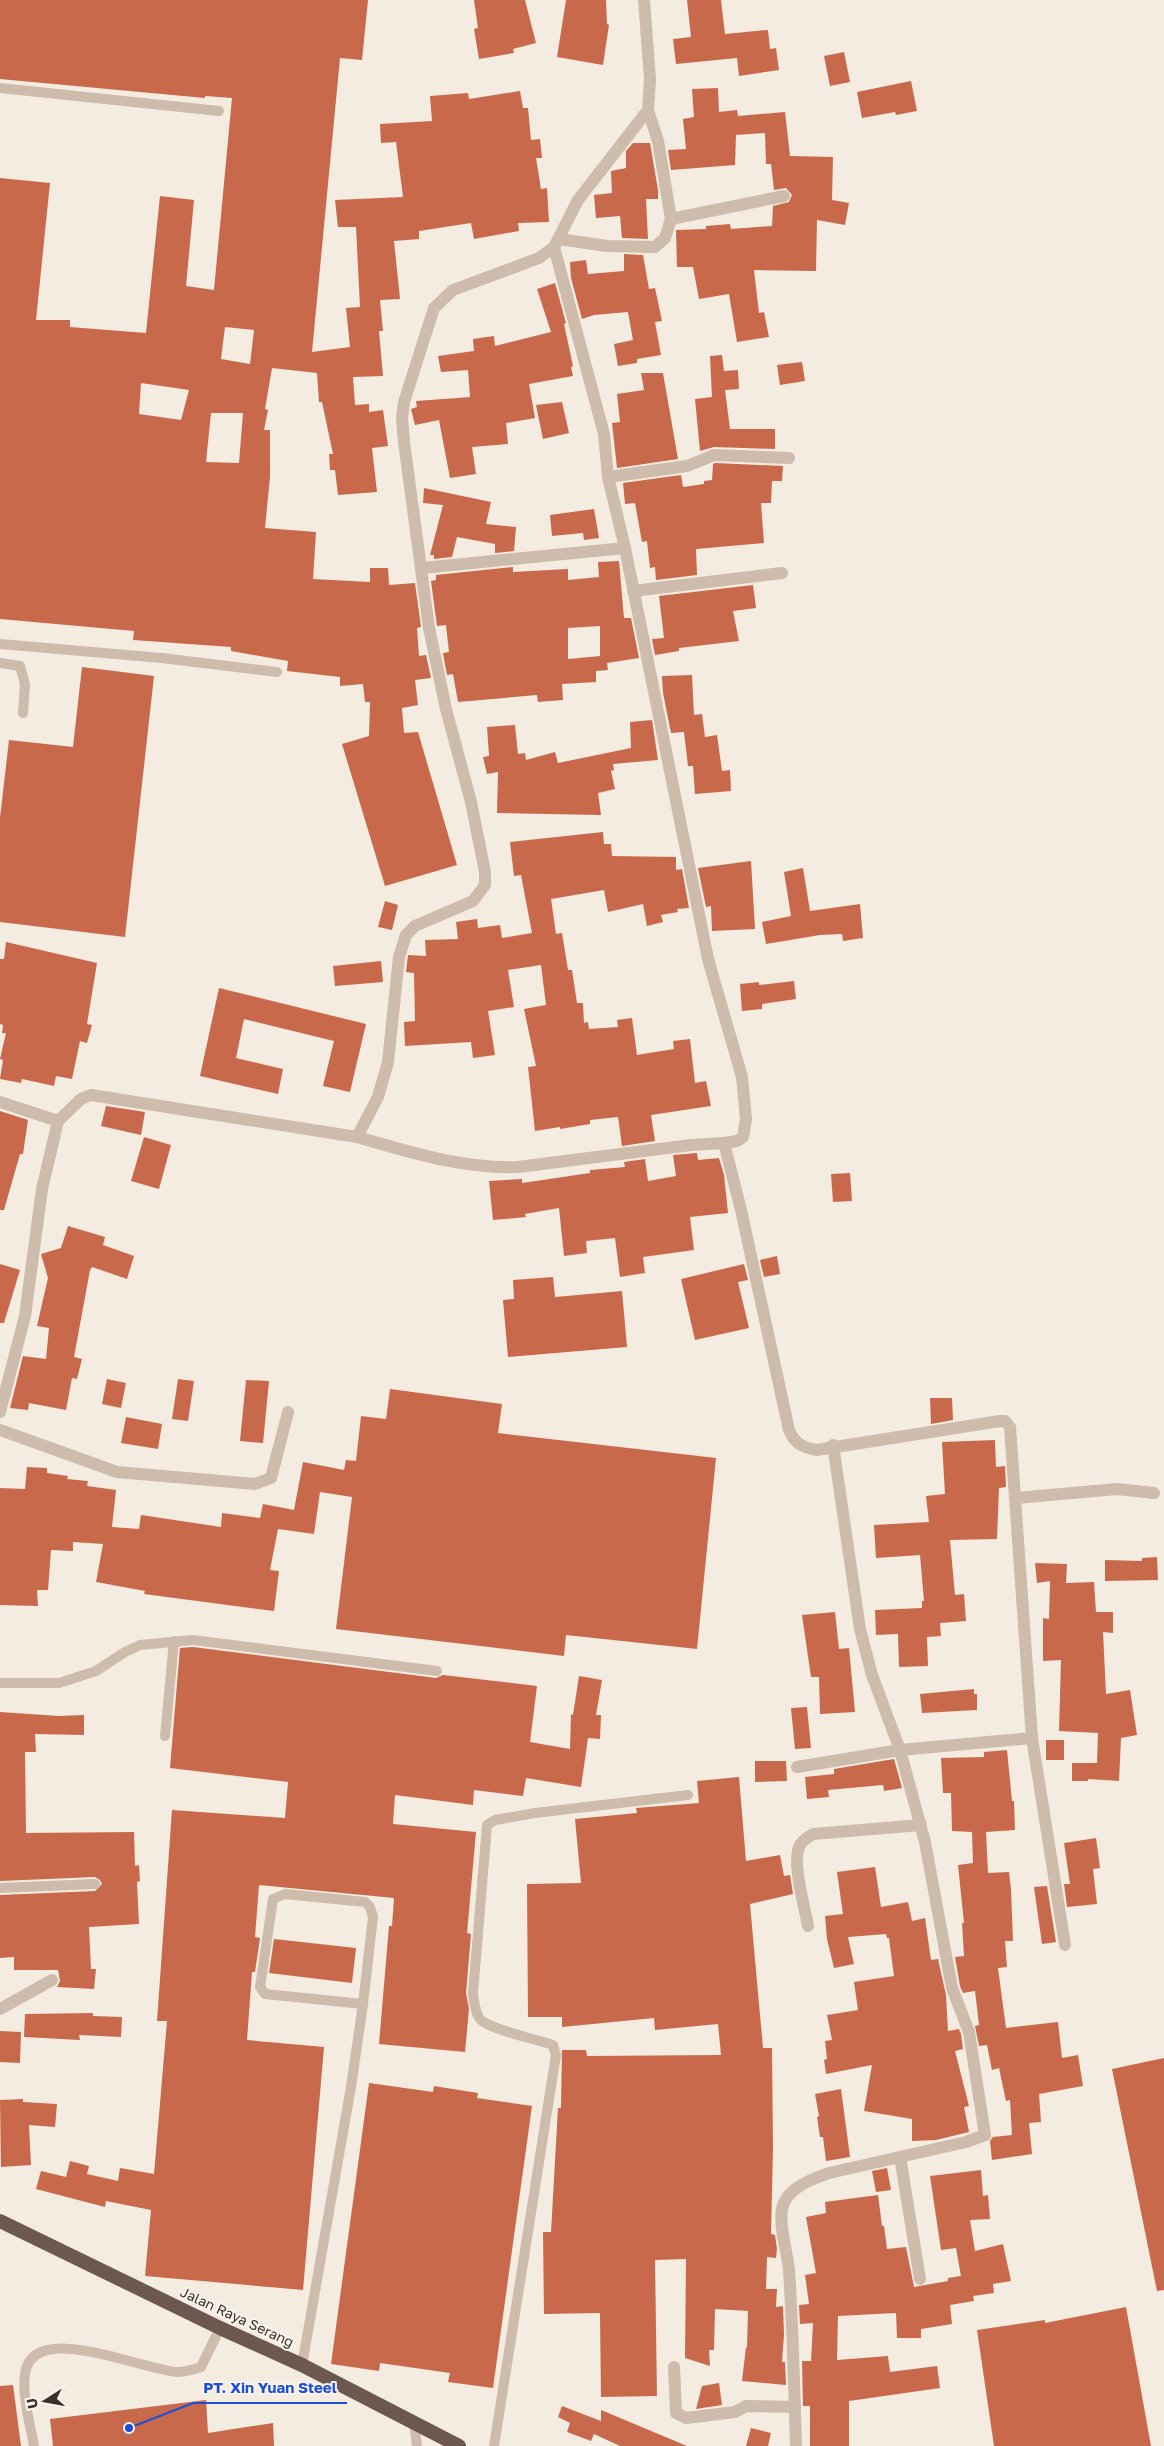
<svg xmlns="http://www.w3.org/2000/svg" width="1164" height="2446" viewBox="0 0 1164 2446" font-family="'Golos Text',sans-serif">
  <style>
    .building { fill: #c8694b; fill-rule: evenodd }
    .lines { fill: none; stroke-linecap: round; stroke-linejoin: round }
    .service { stroke: #cdbbac; stroke-width: 10 }
    .minor { stroke: #cdbbac; stroke-width: 12 }
    .trunk { stroke: #6c584f; stroke-width: 14 }
    .labels { text-anchor: middle; stroke-width: 4; stroke-linejoin: round; paint-order: stroke }
    .street-label { font-size: 14px; fill: #3b302b; stroke: #fbf5ee }
    .leader { fill: none; stroke: #1d4ed8; stroke-width: 2 }
    .callout-dot { fill: #1d4ed8; stroke: #fbf5ee; stroke-width: 2 }
    .callout-label { font-size: 15px; text-anchor: middle; font-weight: bold; fill: #1d4ed8; stroke: #fbf5ee; stroke-width: 4; stroke-linejoin: round; paint-order: stroke }
  </style>
  <rect width="100%" height="100%" fill="#f4ebe1"/>
  <!-- building -->
  <g class="building">
    <path d="M0 0H368L362 60 340 58 312 352 350 347 346 308 360 307 356 227H338L335 200 403 197 396 142 381 143 380 124 432 121 430 96 468 93 469 99 520 91 523 108H528L531 140 540 139 542 158H536L541 189 547 188 549 222 518 223 519 231 474 239 471 223 419 231V239L394 241 400 299 380 300 383 331H379L383 376 353 377 355 405 369 404V412L383 410 388 446 372 448 377 492 338 495 335 470H330L329 454H333L322 402H319L317 373 272 368 265 409 268 410 264 430H270V477L265 528 316 532 313 579 370 582V568H388L389 585 415 583 421 627 417 628 419 656 426 655 431 678 415 680 418 705 402 708 404 733 418 732 457 865 385 886 342 744 369 736 370 702H365L363 684 340 686V677L287 671 288 661 231 651V647L133 640 134 631 0 619V178L50 183 36 320H70V327L146 333 160 196 194 200 186 286 214 290 232 98 205 96V98L0 79ZM225 327 254 330 250 364 221 359ZM141 383 189 390 181 420 139 414ZM211 413H243L239 463 206 462Z"/>
    <polygon points="474,0 525,0 536,43 513,49 514,53 479,59 474,29 478,28"/>
    <polygon points="566,0 606,0 607,24 609,25 603,65 557,57"/>
    <polygon points="687,0 721,0 725,34 768,30 770,49 776,48 779,70 739,76 737,58 676,64 673,39 691,37"/>
    <polygon points="844,52 850,82 830,86 824,56"/>
    <polygon points="911,81 917,111 896,115 895,112 862,118 857,92"/>
    <polygon points="718,88 719,112 737,110 738,116 785,112 790,156 833,157 832,200 849,203 845,225 817,220 816,271 754,270 759,313 764,312 769,337 737,342 729,294 699,299 693,267 677,267 676,230 706,229 706,226 730,224 731,229 772,226 773,206 789,202 792,195 786,188 774,190 771,164 766,164 765,133 736,135 735,165 671,170 668,150 686,149 683,119 694,117 692,89"/>
    <polygon points="633,143 650,143 658,190 658,199 646,199 648,239 622,238 620,216 596,218 594,195 612,193 611,171 626,168 626,151"/>
    <polygon points="624,254 643,255 649,289 655,288 662,321 655,322 661,355 637,359 637,363 618,366 614,344 633,340 628,312 594,315 582,319 571,278 570,262 586,260 588,274 624,271"/>
    <polygon points="555,283 566,323 564,324 573,366 571,367 573,376 529,384 535,418 506,423 508,444 472,447 476,474 450,478 439,420 415,425 411,409 417,407 416,401 470,397 468,370 441,372 438,356 474,351 473,339 494,336 495,346 551,332 537,289"/>
    <polygon points="722,355 724,371 738,370 739,389 725,390 730,429 775,429 775,449 714,447 700,451 695,399 712,397 710,356"/>
    <polygon points="802,362 805,381 780,385 777,365"/>
    <polygon points="641,373 663,373 678,459 617,468 612,423 620,422 617,394 644,390"/>
    <polygon points="562,402 569,433 543,439 536,405"/>
    <polygon points="715,463 783,466 782,481 772,481 771,503 761,503 764,543 696,549 697,575 656,580 655,567 650,568 647,541 642,542 635,503 625,504 623,483 681,475 683,487 704,484 704,481 712,480 713,464"/>
    <polygon points="424,488 491,502 486,524 516,527 514,551 495,553 495,544 457,537 452,557 434,559 434,555 430,555 443,505 423,503"/>
    <polygon points="594,509 599,538 584,540 583,533 552,536 550,515"/>
    <path d="M619 561 624 618H631L639 658 607 663 608 670 596 671V682L562 684 563 700 538 702 537 695 458 702 453 674 447 675 443 653 449 652 446 625 437 626 431 581 436 580V575L513 567V572L568 569V580L599 577 598 562ZM600 626V656L568 659V628Z"/>
    <polygon points="753,585 756,608 733,611 739,641 679,648 679,651 655,655 652,639 664,638 659,596"/>
    <polygon points="82,667 154,676 125,937 0,922 0,818 9,740 73,747"/>
    <polygon points="692,675 694,715 702,714 705,737 717,735 722,771 730,770 731,791 695,794 693,766 688,766 684,732 671,733 663,693 662,676"/>
    <polygon points="652,720 658,760 613,764 614,770 611,771 615,789 598,793 601,815 497,813 498,772 487,774 483,757 489,756 487,727 515,725 518,754 525,753 526,760 555,752 558,763 631,748 630,722"/>
    <polygon points="603,832 604,844 611,844 612,856 676,857 676,870 682,869 689,908 677,909 678,912 661,915 663,922 647,926 643,904 608,912 604,890 551,899 556,934 562,933 568,970 572,970 577,1003 583,1003 584,1023 588,1022 589,1029 618,1027 617,1020 632,1018 637,1055 674,1049 673,1041 690,1039 695,1083 706,1081 711,1106 651,1115 655,1141 622,1146 618,1117 590,1120 590,1124 560,1129 560,1127 535,1131 528,1067 536,1066 524,1009 546,1005 541,965 508,970 514,1007 488,1011 495,1055 473,1058 471,1042 405,1046 404,1022 415,1021 414,973 406,972 408,955 426,956 425,940 458,939 456,922 477,919 478,928 500,925 502,938 532,933 521,875 514,876 510,842"/>
    <polygon points="751,861 755,929 712,931 711,906 706,907 698,868"/>
    <polygon points="803,868 810,911 860,904 863,938 843,941 842,934 820,935 766,944 762,922 791,916 784,872"/>
    <polygon points="385,901 398,905 392,930 378,927"/>
    <polygon points="6,942 97,963 87,1024 92,1025 87,1043 80,1041 72,1079 56,1076 54,1086 22,1079 21,1083 0,1079 3,1060 0,1059 6,1033 2,1033 3,1025 0,1024 0,959 4,959"/>
    <polygon points="381,961 383,982 335,986 333,966"/>
    <polygon points="794,981 796,999 762,1004 762,1009 742,1011 740,984 759,982 759,985"/>
    <polygon points="219,988 366,1024 350,1092 323,1086 334,1041 244,1019 236,1058 283,1069 278,1094 200,1076"/>
    <polygon points="106,1106 145,1112 141,1135 101,1126"/>
    <polygon points="0,1111 28,1120 23,1154 20,1154 4,1210 0,1210"/>
    <polygon points="144,1137 171,1145 159,1189 131,1181"/>
    <polygon points="697,1153 698,1160 719,1158 724,1175 728,1213 690,1217 694,1250 643,1257 645,1273 620,1277 615,1238 586,1241 587,1253 564,1256 559,1208 525,1214 526,1217 493,1220 489,1181 522,1179 522,1183 590,1173 590,1170 625,1167 624,1162 645,1159 648,1181 676,1176 673,1155"/>
    <polygon points="850,1173 852,1201 833,1202 831,1174"/>
    <polygon points="68,1226 105,1237 103,1245 134,1256 127,1279 92,1267 90,1270 74,1357 82,1359 77,1379 72,1378 66,1410 29,1403 28,1410 10,1408 23,1356 46,1359 49,1328 37,1326 48,1278 41,1254 61,1248"/>
    <polygon points="777,1256 780,1274 764,1277 760,1260"/>
    <polygon points="0,1264 20,1270 4,1323 0,1323"/>
    <polygon points="744,1264 748,1280 738,1282 749,1328 695,1340 681,1279"/>
    <polygon points="553,1277 555,1297 622,1291 627,1347 508,1357 503,1300 514,1299 513,1280"/>
    <polygon points="107,1379 126,1383 121,1408 102,1404"/>
    <polygon points="178,1379 194,1381 188,1421 172,1419"/>
    <polygon points="246,1380 269,1381 263,1443 240,1441"/>
    <polygon points="390,1389 502,1404 498,1433 716,1458 697,1649 566,1635 564,1656 336,1629 352,1497 320,1492 314,1534 278,1529 270,1570 279,1571 274,1611 144,1594 145,1591 96,1582 103,1544 73,1542 73,1551 51,1550 48,1590 37,1590 38,1606 0,1605 0,1488 25,1489 27,1467 47,1468 47,1473 68,1476 67,1479 88,1481 87,1486 116,1490 112,1527 139,1529 141,1515 221,1527 222,1513 260,1518 263,1504 294,1510 303,1462 344,1470 346,1460 356,1461 361,1416 386,1419"/>
    <polygon points="930,1398 952,1398 953,1420 931,1424"/>
    <polygon points="126,1417 162,1424 158,1449 121,1443"/>
    <polygon points="995,1440 996,1467 1005,1466 1006,1487 999,1488 997,1539 950,1540 955,1595 964,1594 966,1621 940,1623 941,1636 927,1637 928,1666 899,1667 898,1634 876,1635 875,1610 922,1608 922,1601 924,1601 920,1555 876,1558 874,1525 929,1522 926,1496 945,1494 942,1442"/>
    <polygon points="1157,1557 1158,1580 1105,1581 1105,1560 1142,1561 1142,1558"/>
    <polygon points="1035,1563 1067,1564 1066,1583 1094,1582 1096,1612 1113,1612 1113,1633 1103,1632 1106,1694 1130,1690 1137,1735 1121,1738 1119,1781 1088,1779 1088,1781 1072,1781 1072,1763 1097,1763 1098,1733 1059,1731 1061,1660 1043,1661 1043,1618 1049,1619 1050,1581 1037,1583"/>
    <polygon points="835,1612 839,1649 849,1648 855,1712 820,1714 819,1677 811,1677 802,1615"/>
    <polygon points="193,1647 436,1678 443,1675 537,1686 530,1742 570,1749 571,1714 573,1715 579,1676 602,1680 596,1715 601,1715 600,1739 588,1738 581,1787 526,1778 523,1796 474,1790 473,1805 395,1795 393,1824 476,1832 467,1933 471,1934 466,1993 469,2009 465,2052 379,2044 389,1926 392,1926 394,1898 259,1885 255,1937 260,1938 255,1972 252,1972 247,2040 324,2047 303,2290 145,2276 151,2210 106,2201 105,2207 36,2189 41,2171 66,2177 70,2161 89,2166 87,2174 118,2181 120,2168 154,2174 167,2021 157,2021 172,1810 285,1818 288,1782 170,1768 180,1648"/>
    <polygon points="974,1689 974,1694 977,1694 977,1710 922,1713 920,1694"/>
    <polygon points="807,1707 811,1748 795,1749 791,1708"/>
    <polygon points="0,1712 59,1716 84,1715 84,1735 35,1734 36,1752 25,1752 26,1833 134,1832 135,1866 139,1865 140,1881 137,1882 139,1924 89,1927 91,1969 96,1969 94,1989 57,1987 60,1981 58,1970 14,1970 14,1957 0,1958 0,1895 95,1891 102,1884 100,1880 95,1877 0,1881"/>
    <rect x="1046" y="1740" width="18" height="20"/>
    <polygon points="1007,1750 1012,1801 1014,1801 1015,1830 986,1832 988,1873 1009,1872 1011,1889 1013,1941 1005,1941 1007,1967 998,1968 1006,2028 1058,2022 1062,2058 1078,2055 1083,2086 1039,2094 1041,2122 1029,2123 1032,2154 992,2160 990,2141 993,2137 1012,2135 1010,2100 1006,2101 999,2068 992,2070 987,2045 979,2046 975,2026 979,2025 975,1991 963,1993 960,1986 955,1957 964,1956 962,1923 964,1923 958,1865 973,1863 972,1832 952,1831 951,1793 943,1793 941,1758 984,1757 984,1752"/>
    <polygon points="894,1759 902,1788 884,1791 883,1785 828,1790 829,1797 807,1799 805,1777 834,1774 834,1769"/>
    <polygon points="755,1761 786,1761 787,1781 755,1782"/>
    <polygon points="739,1777 746,1861 780,1855 784,1876 790,1875 793,1894 750,1904 763,2048 772,2048 773,2148 771,2234 775,2235 777,2249 776,2258 767,2257 766,2289 777,2289 776,2307 783,2306 784,2335 782,2362 785,2362 786,2385 742,2381 746,2347 747,2348 748,2311 715,2309 714,2350 709,2350 710,2366 685,2358 686,2259 655,2260 657,2396 601,2397 600,2313 544,2314 543,2232 551,2232 558,2108 561,2108 562,2050 586,2050 587,2056 721,2055 718,2024 655,2030 654,2018 562,2027 562,2017 528,2017 527,1884 581,1883 575,1819 637,1813 636,1808 699,1803 697,1781"/>
    <polygon points="1096,1838 1100,1868 1093,1869 1097,1904 1067,1907 1064,1884 1070,1884 1064,1843"/>
    <polygon points="875,1867 881,1907 908,1902 912,1921 925,1918 931,1960 938,1959 946,1995 948,2031 959,2029 961,2034 963,2049 955,2051 969,2106 964,2107 969,2132 936,2140 912,2141 912,2119 864,2111 872,2065 826,2074 824,2060 827,2059 825,2041 832,2040 827,2015 858,2010 854,1982 894,1976 889,1938 887,1938 886,1934 848,1937 854,1964 834,1968 827,1939 825,1916 843,1914 837,1872"/>
    <polygon points="1047,1886 1056,1942 1042,1944 1034,1887"/>
    <polygon points="274,1939 356,1948 352,1983 269,1973"/>
    <polygon points="93,2013 93,2016 122,2017 121,2037 79,2035 80,2040 24,2037 25,2014"/>
    <polygon points="0,2031 21,2032 20,2063 0,2062"/>
    <polygon points="1164,2058 1164,2290 1157,2291 1112,2069"/>
    <polygon points="369,2083 433,2092 434,2086 478,2093 477,2098 532,2106 493,2388 448,2382 450,2373 380,2363 379,2371 331,2364"/>
    <polygon points="841,2089 850,2157 826,2161 823,2137 820,2137 817,2117 819,2116 815,2094"/>
    <polygon points="23,2099 23,2102 57,2104 55,2127 29,2125 31,2165 1,2167 0,2100"/>
    <polygon points="887,2168 891,2190 876,2192 872,2171"/>
    <polygon points="981,2170 983,2196 988,2195 990,2219 970,2220 975,2251 1003,2244 1011,2281 993,2284 994,2293 973,2296 974,2301 950,2305 952,2324 921,2329 921,2338 897,2338 896,2313 838,2316 837,2360 888,2356 890,2372 937,2366 940,2388 849,2401 849,2446 810,2446 810,2406 803,2406 802,2361 811,2361 813,2323 800,2324 799,2305 809,2304 805,2275 816,2273 806,2217 826,2213 825,2202 878,2195 882,2226 884,2226 887,2249 906,2247 914,2287 948,2281 948,2278 961,2276 956,2248 941,2250 930,2176"/>
    <polygon points="1126,2307 1151,2446 994,2446 977,2330 1045,2320 1045,2323"/>
    <polygon points="719,2383 722,2405 696,2409 702,2386"/>
    <polygon points="13,2385 21,2446 0,2446 0,2386"/>
    <polygon points="206,2400 208,2433 273,2423 274,2446 53,2446 50,2419"/>
    <polygon points="562,2406 601,2421 601,2410 687,2446 620,2446 594,2434 591,2441 567,2432 570,2423 558,2417"/>
    <polygon points="751,2428 771,2433 768,2446 746,2446"/>
  </g>
  <g class="lines">
    <!-- service -->
    <g class="service">
      <polyline points="0,88 219,111"/>
      <polyline points="0,644 162,658 277,672"/>
      <polyline points="0,663 20,666 25,684 23,713"/>
      <polyline points="0,1683 59,1683 96,1671 125,1652 140,1645 193,1640 437,1671"/>
      <polyline points="165,1736 174,1641"/>
      <polyline points="0,1888 95,1884"/>
      <polygon points="285,1894 365,1902 370,1907 373,1917 363,2004 265,1994 260,1987 273,1899"/>
      <polyline points="302,2365 351,2087 363,2004"/>
      <polyline points="414,2421 417,2446"/>
      <path d="M34 2446C30 2423 22 2397 25 2374 32 2318 147 2372 178 2372 186 2372 194 2369 201 2367L220 2328"/>
      <path d="M494 2446 556 2055 553 2045C536 2039 492 2030 481 2020 475 2014 474 2001 473 1993L487 1825 495 1820 535 1813 688 1795"/>
    </g>
    <!-- minor -->
    <g class="minor">
      <polyline points="648,110 658,141 671,219 784,196"/>
      <polyline points="559,239 607,246 655,247 665,238 671,219"/>
      <polyline points="554,247 604,434 608,477 625,548 708,959 742,1077 746,1119 743,1137 737,1141 724,1143"/>
      <polyline points="608,477 687,466 714,455 789,458"/>
      <polyline points="422,568 625,548"/>
      <polyline points="633,591 782,573"/>
      <polyline points="0,1102 58,1121 81,1099 91,1095 357,1137 378,1097 388,1062 399,957 406,935 415,926 473,901 485,885 485,872 471,802 446,709 429,628 404,442 402,418 404,402 434,308 453,290 539,258 554,247 578,200 648,110 650,79 644,0"/>
      <path d="M357 1137C410 1152 462 1169 518 1167L691 1145 724 1143 741 1210 789 1430C795 1444 802 1447 816 1450L1000 1421H1005L1010 1427 1032 1738 900 1750 925 1842 952 1988 969 2032 985 2135 966 2142 829 2173C812 2179 786 2188 782 2209 779 2227 787 2251 789 2270 793 2328 794 2387 796 2446"/>
      <polyline points="0,1412 25,1316 42,1189 58,1121"/>
      <polyline points="0,1430 117,1472 255,1484 271,1478 288,1412"/>
      <polyline points="1016,1498 1117,1489 1154,1493"/>
      <polyline points="1032,1738 1065,1945"/>
      <polyline points="797,1767 900,1750 872,1675 860,1629 833,1445"/>
      <path d="M808 1926C805 1908 792 1864 799 1847 801 1841 808 1837 813 1834L921 1825"/>
      <polyline points="0,2009 52,1980"/>
      <polyline points="900,2157 920,2279"/>
      <polyline points="674,2367 676,2413 686,2418 735,2412 746,2406 795,2407"/>
    </g>
    <!-- trunk -->
    <polyline class="trunk" points="0,2221 220,2328 302,2365 459,2446"/>
  </g>
  <g class="labels">
    <!-- street labels -->
    <g class="street-label">
      <text transform="translate(237 2317) rotate(25)" y="5">Jalan Raya Serang</text>
    </g>
  </g>
  <!-- callouts -->
  <path class="leader" d="M129 2428L193 2403H347"/>
  <circle class="callout-dot" cx="129" cy="2428" r="5"/>
  <g class="callout-label">
    <text x="270" y="2393">PT. Xin Yuan Steel</text>
  </g>
  <!-- north arrow -->
  <g transform="translate(45 2401) rotate(259)" stroke="#fbf5ee" stroke-width="4" paint-order="stroke">
  <path d="M0-4L9 19L0 12L-9 19Z" fill="#3b302b"/>
  <text y="-8" font-size="14" font-weight="bold" text-anchor="middle" fill="#3b302b">U</text>
  </g>
</svg>
